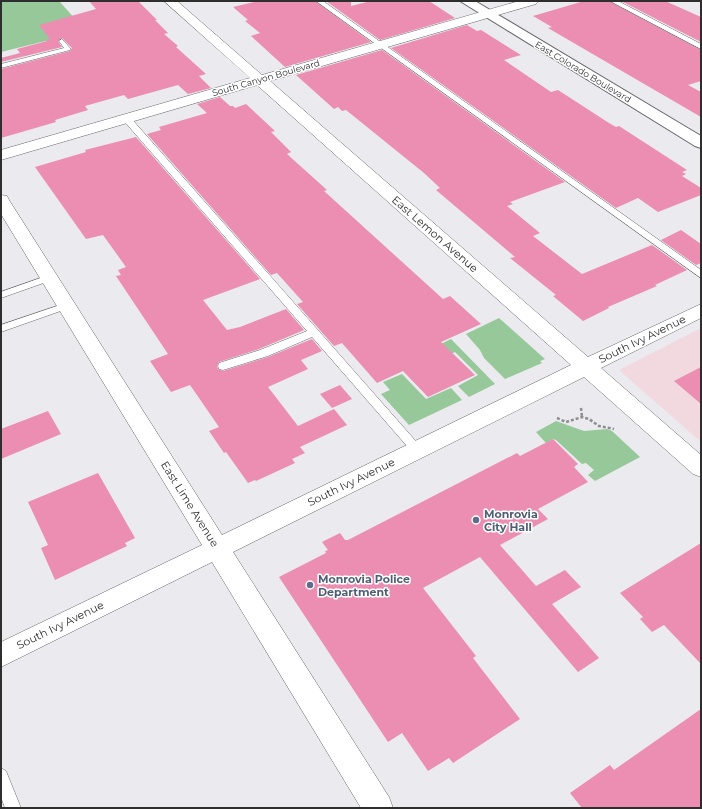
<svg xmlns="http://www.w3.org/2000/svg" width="702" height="809" viewBox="0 0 702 809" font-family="Montserrat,sans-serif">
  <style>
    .commercial { fill: #f2d9e0 }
    .green { fill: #97c899 }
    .building { fill: #eb8eb2 }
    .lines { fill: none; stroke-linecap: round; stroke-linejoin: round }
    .service-casing { stroke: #67676b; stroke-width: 1 }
    .minor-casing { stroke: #67676b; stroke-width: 1 }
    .tertiary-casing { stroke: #67676b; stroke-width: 2 }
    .path { stroke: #8e8e91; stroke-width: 2.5; stroke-dasharray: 3 2; stroke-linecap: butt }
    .service { fill: #fff; fill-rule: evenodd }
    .minor { fill: #fff; fill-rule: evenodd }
    .tertiary { fill: #fff; fill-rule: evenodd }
    .service-dot { fill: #5c6f8a; stroke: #fff; stroke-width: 1.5 }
    .labels { text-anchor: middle; stroke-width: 3; stroke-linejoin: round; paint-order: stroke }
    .far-street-label { font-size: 9px; fill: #2e2e2f; stroke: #fff }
    .street-label { font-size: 11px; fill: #2e2e2f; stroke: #fff }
    .service-label { font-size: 11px; font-weight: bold; fill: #4e5e75; stroke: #fff; text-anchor: start }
  </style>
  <rect width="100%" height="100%" fill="#eaeaef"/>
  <!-- commercial -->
  <polygon class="commercial" points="701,328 701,442 619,370"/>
  <!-- green -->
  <g class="green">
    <polygon points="1,1 59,1 86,31 1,52"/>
    <polygon points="499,318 545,359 540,361 542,363 505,379 484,358 480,350 466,334"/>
    <polygon points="451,339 495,384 469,397 458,386 478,375 455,352 440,359 431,349"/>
    <polygon points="402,374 426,399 451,388 462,400 409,425 381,394 390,390 383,382"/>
    <polygon points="556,421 584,431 607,429 612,431 640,457 595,481 588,475 594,470 586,463 582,464 556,440 553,439 546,443 536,432"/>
  </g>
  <!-- building -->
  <g class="building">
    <polygon points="89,1 138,1 157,20 155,20 168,33 164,34 178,46 176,47 206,74 199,76 211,88 188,94 178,85 128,99 124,95 85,106 88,110 55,120 56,122 1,138 1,69 70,51 72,48 62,38 58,41 62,47 1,62 1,58 20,53 17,49 47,41 46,40 50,39 39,25 96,9"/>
    <polygon points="258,1 315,1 371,42 285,67 251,36 260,33 245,21 248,20 233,7"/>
    <polygon points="326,1 351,1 351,6 371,1 429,1 455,18 380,40"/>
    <polygon points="584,1 609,1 701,50 701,81 688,85 701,92 701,117 548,28 552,27 533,16"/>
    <polygon points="621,1 665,1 701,17 701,42"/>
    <polygon points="467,25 477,31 481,30 521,55 504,60 551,92 558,90 609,123 616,127 619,126 687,170 682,172 686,174 682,176 701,188 701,195 658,212 638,198 616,208 391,48"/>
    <polygon points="382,50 565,182 510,202 513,204 507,206 540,233 533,236 582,274 652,245 687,270 655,285 657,286 608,307 609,308 583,321 553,296 556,295 510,258 515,257 436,190 440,188 424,173 346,110 342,111 338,107 334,109 296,75"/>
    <polygon points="220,97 230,106 233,106 235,108 246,104 275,131 271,132 291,152 287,154 327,190 324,191 443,299 450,296 481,324 441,342 475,375 428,397 403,371 377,383 342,343 334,346 297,304 303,302 277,273 271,275 147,134 161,130 159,127 207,113 197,104"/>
    <polygon points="136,137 260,279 203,300 227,330 240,327 286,309 304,330 259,349 219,362 217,366 218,369 223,371 268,357 312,339 322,351 301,360 308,369 268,387 298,426 334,409 347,425 300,447 305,453 292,459 295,463 256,481 255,480 248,483 226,452 224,453 209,431 219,427 190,385 171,392 150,361 168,354 116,276 121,275 118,270 126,267 103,235 86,239 35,167 86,152 85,150"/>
    <polygon points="681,230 701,244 701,263 696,265 661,240"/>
    <polygon points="701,367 701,404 674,381"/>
    <polygon points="340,385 352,399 332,408 320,394"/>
    <polygon points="48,411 61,434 1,459 1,429"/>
    <polygon points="553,439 578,464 574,467 588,482 538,509 548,519 500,545 536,586 565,570 581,587 552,604 599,658 578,672 480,557 423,588 476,656 473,658 520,719 453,763 449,758 428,771 402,733 388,742 279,577 326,553 325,551 328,550 322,542 340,533 345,540 348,540 517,453 520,456"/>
    <polygon points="98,473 135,538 125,543 127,546 55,580 41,548 48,545 28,502"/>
    <polygon points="701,543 701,664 664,625 652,632 640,619 643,617 620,593"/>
    <polygon points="701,709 701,808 582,808 570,793 610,765 614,770"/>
  </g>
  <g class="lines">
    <defs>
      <g id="service">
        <polygon points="316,1 323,1 701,270 701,278"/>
        <polygon points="610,1 618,1 701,44 701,49"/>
        <polygon points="62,39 70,48 70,50 1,68 1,64 64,48 59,41"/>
        <polygon points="124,117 130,117 421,447 423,450 421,453 413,453 312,337 268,356 223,370 219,369 218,366 219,363 260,350 307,331 124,121"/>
        <polygon points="49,275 54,278 52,280 1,298 1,292"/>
        <polygon points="66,303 69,304 71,306 69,308 1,332 1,325"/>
        <polygon points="1,768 6,771 21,808 5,808 1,797"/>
      </g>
      <polygon id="minor" points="164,1 177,1 262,75 519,1 538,1 536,4 270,81 588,357 701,304 701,318 601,368 701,455 701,477 693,474 584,377 233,552 389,797 393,808 361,808 212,562 1,667 1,642 202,545 1,214 1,195 7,196 9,200 222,535 571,365 257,85 1,160 1,150 250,78"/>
      <polygon id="tertiary" points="460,1 475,1 701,136 701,148 695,146"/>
    </defs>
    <!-- service casing -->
    <use href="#service" class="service-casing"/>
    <!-- minor casing -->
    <use href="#minor" class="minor-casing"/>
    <!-- tertiary casing -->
    <use href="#tertiary" class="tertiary-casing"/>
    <!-- path -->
    <g class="path">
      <polyline points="581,408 582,417"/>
      <polyline points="557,418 566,422 582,417 589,419 599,426 614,429"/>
    </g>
    <!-- service -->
    <use href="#service" class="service"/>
    <!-- minor -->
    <use href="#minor" class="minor"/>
    <!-- tertiary -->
    <use href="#tertiary" class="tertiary"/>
  </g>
  <!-- markers -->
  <g class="service-dot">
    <circle cx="476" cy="520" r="4"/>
    <circle cx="310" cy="585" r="4"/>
  </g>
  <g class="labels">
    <!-- far-street labels -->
    <g class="far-street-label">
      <text transform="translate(583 72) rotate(31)" y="3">East Colorado Boulevard</text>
      <text transform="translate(266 78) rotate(-16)" y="3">South Canyon Boulevard</text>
    </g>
    <!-- street labels -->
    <g class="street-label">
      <text transform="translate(435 234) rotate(41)" y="4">East Lemon Avenue</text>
      <text transform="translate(642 339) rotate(-26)" y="4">South Ivy Avenue</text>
      <text transform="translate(351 482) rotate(-26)" y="4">South Ivy Avenue</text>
      <text transform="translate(190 504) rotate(58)" y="4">East Lime Avenue</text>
      <text transform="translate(60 625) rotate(-26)" y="4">South Ivy Avenue</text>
    </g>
    <!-- service labels -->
    <g class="service-label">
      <text x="484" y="518">Monrovia<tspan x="484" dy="13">City Hall</tspan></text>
      <text x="318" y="583">Monrovia Police<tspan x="318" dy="13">Department</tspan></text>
    </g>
  </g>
  <!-- border -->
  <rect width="702" height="809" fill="none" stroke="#2e2e2f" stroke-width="4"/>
</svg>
